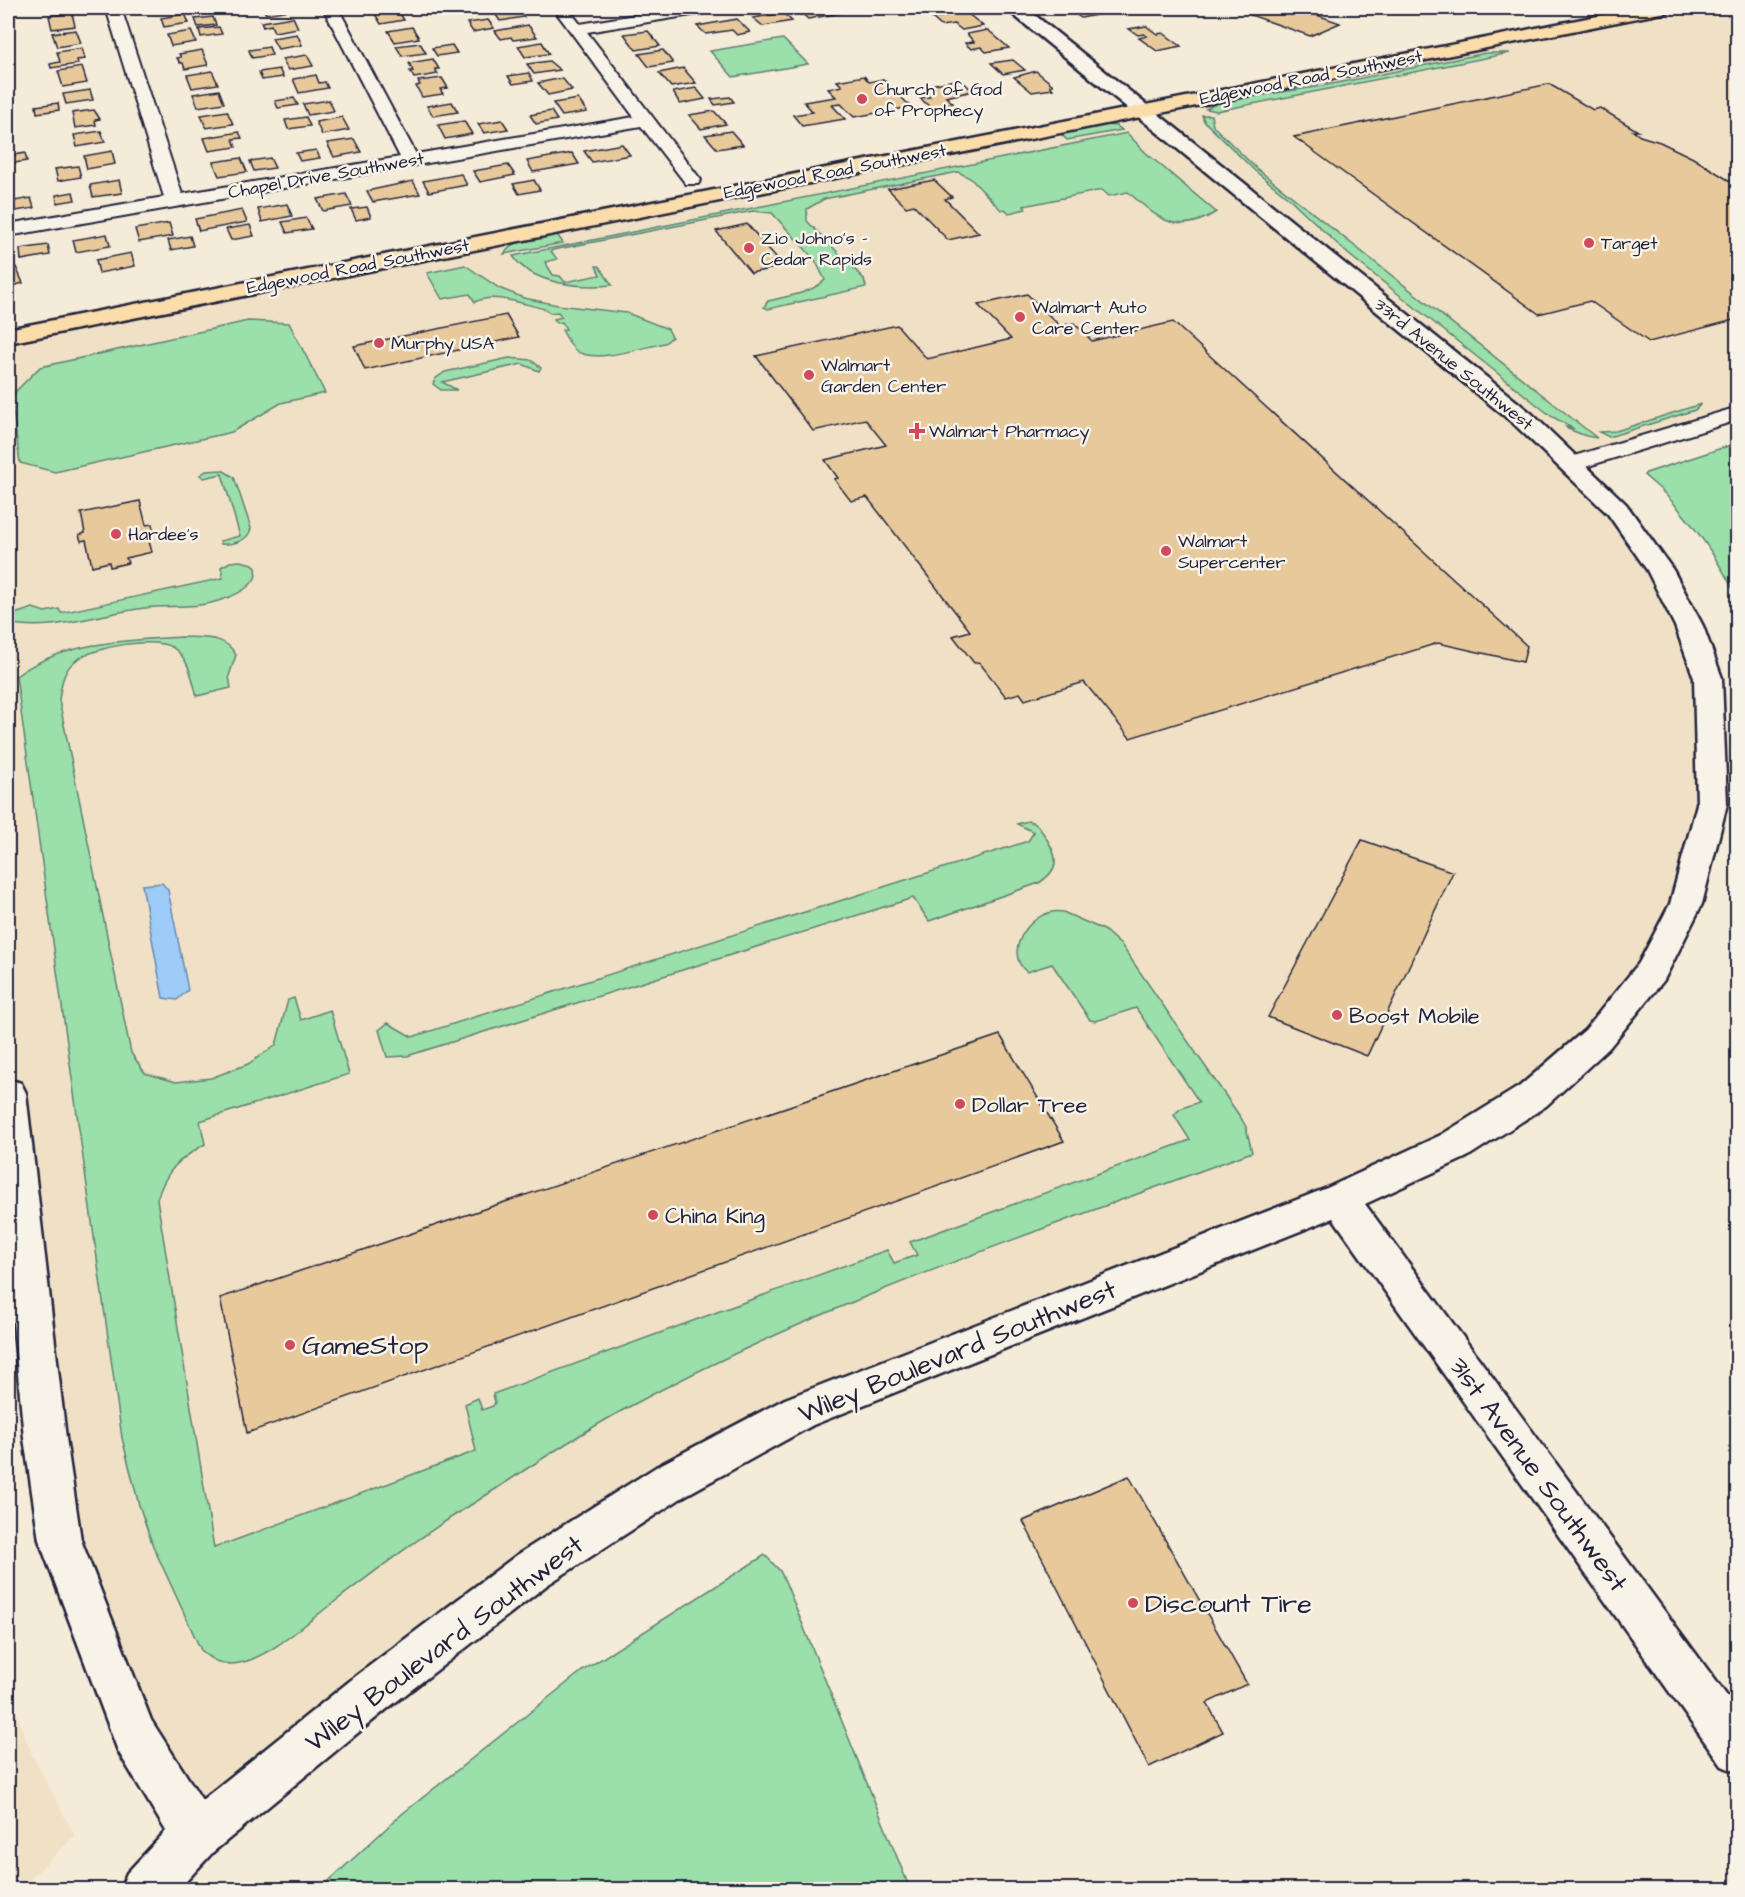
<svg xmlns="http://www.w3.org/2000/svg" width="1745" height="1897" viewBox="0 0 1745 1897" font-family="'Architects Daughter',sans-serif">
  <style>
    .built { fill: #f0e1c6 }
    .green { fill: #9bdfab; stroke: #5e8073; stroke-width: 1.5 }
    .water { fill: #9dccf9; stroke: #6c88ad; stroke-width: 1.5 }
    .building { fill: #e8c99b; stroke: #22223b; stroke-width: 1.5 }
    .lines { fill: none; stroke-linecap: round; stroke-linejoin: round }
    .minor-casing { stroke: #22223b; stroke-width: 4 }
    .tertiary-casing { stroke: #22223b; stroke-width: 5 }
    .primary-casing { stroke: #22223b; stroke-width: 5 }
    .minor { fill: #f7f3e8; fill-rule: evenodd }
    .tertiary { fill: #f7f3e8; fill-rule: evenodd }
    .primary { fill: #fbddab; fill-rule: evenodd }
    .poi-dot { fill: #d1495b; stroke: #f7f3e8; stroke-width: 2 }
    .labels { text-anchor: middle; stroke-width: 5; stroke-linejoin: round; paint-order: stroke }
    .far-street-label { font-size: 18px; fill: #22223b; stroke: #f7f3e8 }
    .far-poi-label { font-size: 18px; fill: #22223b; stroke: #f7f3e8; text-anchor: start }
    .poi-label { font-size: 22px; fill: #22223b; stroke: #f7f3e8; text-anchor: start }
    .near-poi-label { font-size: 27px; fill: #22223b; stroke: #f7f3e8; text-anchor: start }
    .near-street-label { font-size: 27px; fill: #22223b; stroke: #f7f3e8 }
  </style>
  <rect width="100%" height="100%" fill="#f4ebd9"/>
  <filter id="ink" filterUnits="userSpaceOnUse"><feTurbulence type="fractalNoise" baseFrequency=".0167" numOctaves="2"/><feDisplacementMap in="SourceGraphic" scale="12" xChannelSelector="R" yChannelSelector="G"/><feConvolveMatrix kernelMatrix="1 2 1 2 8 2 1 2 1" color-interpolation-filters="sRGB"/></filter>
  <g filter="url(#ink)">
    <!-- built -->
    <g class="built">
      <polygon points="1662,8 1737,8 1737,413 1572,464 1617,509 1689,626 1712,804 1652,971 1454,1146 671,1481 196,1835 134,1735 45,1438 8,1093 8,336"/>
      <polygon points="8,1694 33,1756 75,1836 19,1889 8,1889"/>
    </g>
    <!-- green -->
    <g class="green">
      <polygon points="783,39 808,64 733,77 710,51"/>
      <polygon points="1486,53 1510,53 1217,111 1206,109 1221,101 1322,86"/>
      <polygon points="1202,115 1211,115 1213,126 1256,168 1597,438 1586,436 1568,429 1566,427 1574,429 1551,416 1348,254 1290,199 1255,171 1204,121"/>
      <polygon points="1104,125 1117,126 1122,130 1067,140 1060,133"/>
      <path d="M1127 133 1145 152 1216 212C1176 238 1157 217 1128 192L1109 196 1102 190 1024 206 1026 209 1009 213 1005 209 1001 210 970 178 958 172 824 199 807 209V221L864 279 866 287 768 309 764 307 768 301C787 296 810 294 825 280L815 260 772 213 753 211 553 250 551 251 557 259 545 262 553 275 560 276 565 282 600 275 596 266H599L612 285C581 288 532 285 513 256Z"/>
      <path d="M556 233 563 243 504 254C514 238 538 237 556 233Z"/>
      <path d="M465 265 499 288 524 298 558 305 627 313 668 329 672 337 665 343C643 347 593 365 575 350 570 345 566 337 562 330L566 329 562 322 557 323 554 319 562 317 558 312 550 313 545 309C523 304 492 292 475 302L470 294 442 299 427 273Z"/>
      <polygon points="248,321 289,323 325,393 281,403 232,432 55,472 20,463 11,396 40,367"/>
      <polygon points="509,358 531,360 541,368 539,371 522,364 442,382 457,390 441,390 433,384 435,379 445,372"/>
      <polygon points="1701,404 1695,410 1609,437 1599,432 1616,431"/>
      <path d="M1737 443H1738L1737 597C1718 559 1692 521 1662 491 1656 485 1650 481 1644 475L1646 473Z"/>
      <path d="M222 470 234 477 251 528C249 541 233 545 221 544L220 541 240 536 222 474 204 478 200 475 206 471Z"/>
      <path d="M240 561 253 564 256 568C260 586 232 597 218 601 195 609 169 605 145 608 100 613 52 633 8 623V616L33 608 45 612 59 609 61 613 223 578 221 567 230 562Z"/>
      <path d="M181 637C201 638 225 634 236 655L229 676 231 688 197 696C192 679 190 662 176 650 159 634 91 647 74 662 63 671 61 686 59 700L131 1053 145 1073 176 1082 211 1078 248 1064 276 1045 288 1000 294 998 301 1020 330 1010 349 1074 200 1121 205 1144C178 1160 167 1169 157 1199L214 1548 476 1451 465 1404 478 1398 482 1410 493 1406 495 1402 493 1394 887 1250 894 1263 917 1255 910 1242 1190 1140 1174 1115 1180 1109 1199 1102 1136 1008 1096 1021 1090 1020 1052 964 1027 972C1000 951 1034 906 1063 912L1104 930 1122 946 1241 1118 1246 1127 1252 1152C1040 1231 824 1301 625 1409 573 1437 524 1471 474 1503 425 1533 379 1568 333 1603 307 1622 271 1657 239 1663 224 1666 211 1661 201 1650L153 1546 139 1505 122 1438 16 676C62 642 126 640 181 637Z"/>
      <path d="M1028 821C1037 822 1040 829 1045 836 1058 856 1061 869 1039 883L929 921 913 898 407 1056 387 1057 379 1030 388 1023 412 1037 1028 841 1034 832 1017 824Z"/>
      <polygon points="765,1555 780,1571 785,1581 910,1889 320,1889 402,1814 582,1671"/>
    </g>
    <!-- water -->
    <polygon class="water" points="162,883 168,890 188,990 177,1000 163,998 142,885"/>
    <!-- building -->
    <g class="building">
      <polygon points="263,8 289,8 290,10 266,14"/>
      <polygon points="518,8 524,17 500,21 494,12"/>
      <polygon points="815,8 840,8 846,12 808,19 798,10"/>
      <polygon points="961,8 983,26 962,30 954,24 941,26 932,18 945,16 940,12"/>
      <polygon points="1067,8 1105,8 1112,12 1081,18"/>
      <polygon points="1231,8 1297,8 1340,23 1310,36"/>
      <polygon points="406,9 409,13 400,14 404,20 381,24 375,14"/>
      <polygon points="72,13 75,26 52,29 49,16"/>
      <polygon points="783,13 792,21 763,26 753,18"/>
      <polygon points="185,14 189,23 164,27 161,18"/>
      <polygon points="213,17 216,25 198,27 195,19"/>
      <polygon points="293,17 298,28 274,32 271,25 263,27 261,22"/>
      <polygon points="737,19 750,32 737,35 732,30 706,34 697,26"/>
      <polygon points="488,20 494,28 473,32 467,23"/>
      <polygon points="528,25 537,37 513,40 511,37 501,39 495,31"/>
      <polygon points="1146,26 1157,34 1163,33 1181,46 1157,51 1139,38 1147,36 1144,34 1138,35 1129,29"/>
      <polygon points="219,27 222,34 201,37 199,29"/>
      <polygon points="412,27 419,38 395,42 388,31"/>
      <polygon points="76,30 81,43 57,47 52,33"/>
      <polygon points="988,30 1009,48 986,52 981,47 971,49 965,43 974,42 967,34"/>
      <polygon points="191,31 196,42 171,46 167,35"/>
      <polygon points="648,31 660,46 636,50 624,34"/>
      <polygon points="297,34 302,45 278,49 272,38"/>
      <polygon points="542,42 549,54 525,57 518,46"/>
      <polygon points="420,43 426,53 402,56 396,46"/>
      <polygon points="452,45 457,53 437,56 432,48"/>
      <polygon points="269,47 272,55 252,58 249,50"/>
      <polygon points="82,48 85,59 77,60 78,64 51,68 50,64 60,62 57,52"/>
      <polygon points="202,50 208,65 185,69 183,63 180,63 177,58 181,57 179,54"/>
      <polygon points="663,50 673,63 649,67 639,54"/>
      <polygon points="307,55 313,66 288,70 282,59"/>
      <polygon points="433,59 439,69 435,69 438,74 414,78 410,71 413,71 409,63"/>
      <polygon points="1013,60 1025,70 1003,74 991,63"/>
      <polygon points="549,61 560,70 534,74 527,64"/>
      <polygon points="82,67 87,83 63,87 58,71"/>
      <polygon points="683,68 696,83 671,87 659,73"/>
      <polygon points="279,69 283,77 262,80 259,72"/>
      <polygon points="212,71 218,84 192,88 187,75"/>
      <polygon points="1036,71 1053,85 1050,86 1053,89 1032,92 1014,77"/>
      <polygon points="529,73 533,81 513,84 508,76"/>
      <polygon points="316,75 319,83 325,82 328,88 299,93 293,79"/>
      <polygon points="864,76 869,82 883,79 911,107 854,117 841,104 832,105 845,119 802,126 793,115 813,112 804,102 836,97 828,89 842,86 837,81"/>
      <polygon points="442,78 448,88 440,89 443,94 422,97 416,86 420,85 418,81"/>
      <polygon points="562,78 572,90 548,95 538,83"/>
      <polygon points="960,79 973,91 946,97 953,103 931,108 920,98 930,97 920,87"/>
      <polygon points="1549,84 1593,110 1600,108 1638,131 1633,131 1640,136 1660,142 1693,158 1738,186 1738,319 1649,342 1590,301 1539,314 1294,137"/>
      <polygon points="696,88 705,99 680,104 673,92"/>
      <polygon points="90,90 93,100 66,104 63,94"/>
      <polygon points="219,90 224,103 198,107 193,94"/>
      <polygon points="730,97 734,102 715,105 711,99"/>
      <polygon points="294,98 298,105 278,108 275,101"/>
      <polygon points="578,99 587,112 562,116 553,103"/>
      <polygon points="329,100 334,111 308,115 303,104"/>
      <polygon points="452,102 458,112 433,116 427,106"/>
      <polygon points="58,103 59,110 37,113 36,106"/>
      <polygon points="94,110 100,119 95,120 96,125 75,128 72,113"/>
      <polygon points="227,111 233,124 206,128 201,115"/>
      <polygon points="551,111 557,120 536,124 530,115"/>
      <polygon points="714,111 726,124 701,129 689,115"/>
      <polygon points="306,117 310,126 288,129 285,120"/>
      <polygon points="342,117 349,130 322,135 316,122"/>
      <polygon points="502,120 508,129 484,133 478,124"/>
      <polygon points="464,121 472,134 445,139 438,125"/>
      <polygon points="101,131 105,142 77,147 74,135"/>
      <polygon points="731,131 743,145 717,149 705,135"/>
      <polygon points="239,132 242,138 233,139 236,147 209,151 204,138"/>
      <polygon points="354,139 361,152 334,157 327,143"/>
      <polygon points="622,144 630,155 592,162 584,151"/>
      <polygon points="316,150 320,158 300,161 296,153"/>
      <polygon points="112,151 115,164 87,169 84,156"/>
      <polygon points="25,153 27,161 8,164 8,156"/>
      <polygon points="572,153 579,164 533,172 527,161"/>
      <polygon points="241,158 247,172 219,176 213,162"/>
      <polygon points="270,158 275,168 254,171 250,161"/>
      <polygon points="508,165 515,175 480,182 473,171"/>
      <polygon points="78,166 81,177 58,181 55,169"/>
      <polygon points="461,174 467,185 429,192 423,181"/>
      <polygon points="119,180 122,193 93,197 90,185"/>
      <polygon points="534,180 540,190 519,194 513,184"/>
      <polygon points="934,180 952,197 945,199 979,233 948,240 914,205 906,207 888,189"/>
      <polygon points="413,181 420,194 373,202 367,191"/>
      <polygon points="73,192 75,200 57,203 56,195"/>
      <polygon points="346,194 352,206 323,211 317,199"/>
      <polygon points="31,198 34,208 10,212 8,202"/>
      <polygon points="287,204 292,216 262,222 258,209"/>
      <polygon points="367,207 371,217 356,220 351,209"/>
      <polygon points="242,210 247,222 199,231 195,219"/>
      <polygon points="306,218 312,229 287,233 282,222"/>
      <polygon points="169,223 173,236 139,242 135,229"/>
      <polygon points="747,224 784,266 751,273 716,231"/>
      <polygon points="250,225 254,236 231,240 226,229"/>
      <polygon points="107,234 110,246 76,252 73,240"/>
      <polygon points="190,236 193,246 171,250 168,240"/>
      <polygon points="48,245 50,255 21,260 20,249"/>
      <polygon points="131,253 135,266 99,273 96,260"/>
      <polygon points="16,267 23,283 8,287 8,269"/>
      <polygon points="1027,294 1060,326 1074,323 1092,341 1173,322 1527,646 1523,662 1438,643 1130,738 1084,682 1025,700 1020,693 1006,697 979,662 974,663 953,636 970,631 946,600 867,497 851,501 834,479 838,478 825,460 886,445 865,419 813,431 756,356 897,325 927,359 1011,339 978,305"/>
      <polygon points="506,315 519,337 365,370 354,346"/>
      <polygon points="140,501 146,525 152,524 154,533 147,534 152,552 126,558 128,563 110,567 109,562 92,566 86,540 81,541 79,535 85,533 81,513"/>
      <polygon points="1362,840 1453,872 1367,1056 1268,1017"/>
      <polygon points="1000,1035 1064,1141 247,1433 220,1298"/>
      <polygon points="1129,1476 1247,1684 1207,1703 1223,1732 1149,1767 1023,1521"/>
    </g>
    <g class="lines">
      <defs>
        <g id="minor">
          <polygon points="106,8 121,8 182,194 400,157 323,8 338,8 416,154 634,117 553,8 568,8 580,24 678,8 711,8 710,11 704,13 587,32 701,180 698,184 686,184 641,126 8,236 8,224 164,197"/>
          <polygon points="1738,407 1738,420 1572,471 1564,469 1561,464 1564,459"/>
        </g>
        <polygon id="tertiary" points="1008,8 1026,8 1531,413 1626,504 1673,570 1703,626 1722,678 1727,804 1702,904 1664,980 1609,1048 1546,1106 1467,1157 1365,1204 1738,1711 1738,1773 1722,1766 1333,1218 813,1425 686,1495 547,1585 388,1708 213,1852 178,1890 120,1890 127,1873 166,1831 118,1751 39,1540 24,1438 8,1267 8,1079 21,1083 26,1093 66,1438 81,1540 151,1720 202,1800 356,1676 517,1555 656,1467 785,1399 1327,1188 1441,1135 1520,1086 1585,1030 1639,963 1670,904 1697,804 1694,678 1675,626 1647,570 1608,514 1513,423 1010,12"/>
        <polygon id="primary" points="1638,8 1671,8 1668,12 1662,13 8,343 8,329"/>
      </defs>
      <!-- minor casing -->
      <use href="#minor" class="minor-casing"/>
      <!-- tertiary casing -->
      <use href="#tertiary" class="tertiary-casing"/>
      <!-- primary casing -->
      <use href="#primary" class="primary-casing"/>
      <!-- minor -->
      <use href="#minor" class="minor"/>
      <!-- tertiary -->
      <use href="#tertiary" class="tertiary"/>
      <!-- primary -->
      <use href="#primary" class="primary"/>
    </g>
  </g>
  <!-- markers -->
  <g class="poi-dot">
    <circle cx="862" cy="99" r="6"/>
    <circle cx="1589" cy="243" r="6"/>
    <circle cx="749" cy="248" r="6"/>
    <circle cx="1020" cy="317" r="6"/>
    <circle cx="379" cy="343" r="6"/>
    <circle cx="809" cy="375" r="6"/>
    <path d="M914 422h6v6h6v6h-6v6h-6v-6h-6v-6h6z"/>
    <circle cx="116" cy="534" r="6"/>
    <circle cx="1166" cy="551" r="6"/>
    <circle cx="1337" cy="1015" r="6"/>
    <circle cx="960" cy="1104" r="6"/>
    <circle cx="653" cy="1215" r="6"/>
    <circle cx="290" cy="1345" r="6"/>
    <circle cx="1133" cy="1603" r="6"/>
  </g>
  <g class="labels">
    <!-- far-street labels -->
    <g class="far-street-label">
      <text transform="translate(1311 77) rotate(-11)" y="6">Edgewood Road Southwest</text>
      <text transform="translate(835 171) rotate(-11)" y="6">Edgewood Road Southwest</text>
      <text transform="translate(326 175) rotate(-10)" y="6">Chapel Drive Southwest</text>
      <text transform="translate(358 266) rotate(-11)" y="6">Edgewood Road Southwest</text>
      <text transform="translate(1454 364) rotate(39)" y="6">33rd Avenue Southwest</text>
    </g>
    <!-- far-poi labels -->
    <g class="far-poi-label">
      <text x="874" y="95">Church of God<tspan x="874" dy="21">of Prophecy</tspan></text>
      <text x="761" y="244">Zio Johno's -<tspan x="761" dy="21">Cedar Rapids</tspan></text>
      <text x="1601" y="249">Target</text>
      <text x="1032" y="313">Walmart Auto<tspan x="1032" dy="21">Care Center</tspan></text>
      <text x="391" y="349">Murphy USA</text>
      <text x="821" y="371">Walmart<tspan x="821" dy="21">Garden Center</tspan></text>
      <text x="929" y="437">Walmart Pharmacy</text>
      <text x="128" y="540">Hardee's</text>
      <text x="1178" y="547">Walmart<tspan x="1178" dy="21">Supercenter</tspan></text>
    </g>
    <!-- poi labels -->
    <g class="poi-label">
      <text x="1349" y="1023">Boost Mobile</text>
      <text x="972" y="1112">Dollar Tree</text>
      <text x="665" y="1223">China King</text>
    </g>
    <!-- near-poi labels -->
    <g class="near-poi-label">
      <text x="302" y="1354">GameStop</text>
      <text x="1145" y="1612">Discount Tire</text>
    </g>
    <!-- near-street labels -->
    <g class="near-street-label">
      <text transform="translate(957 1351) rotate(-22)" y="9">Wiley Boulevard Southwest</text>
      <text transform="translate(1539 1474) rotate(54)" y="9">31st Avenue Southwest</text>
      <text transform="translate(444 1643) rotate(-37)" y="9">Wiley Boulevard Southwest</text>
    </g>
  </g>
  <!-- margin -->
  <rect width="1745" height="1897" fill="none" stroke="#f7f3e8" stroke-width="30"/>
  <rect x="15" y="15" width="1715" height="1867" fill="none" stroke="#22223b" stroke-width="2" filter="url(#ink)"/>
</svg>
